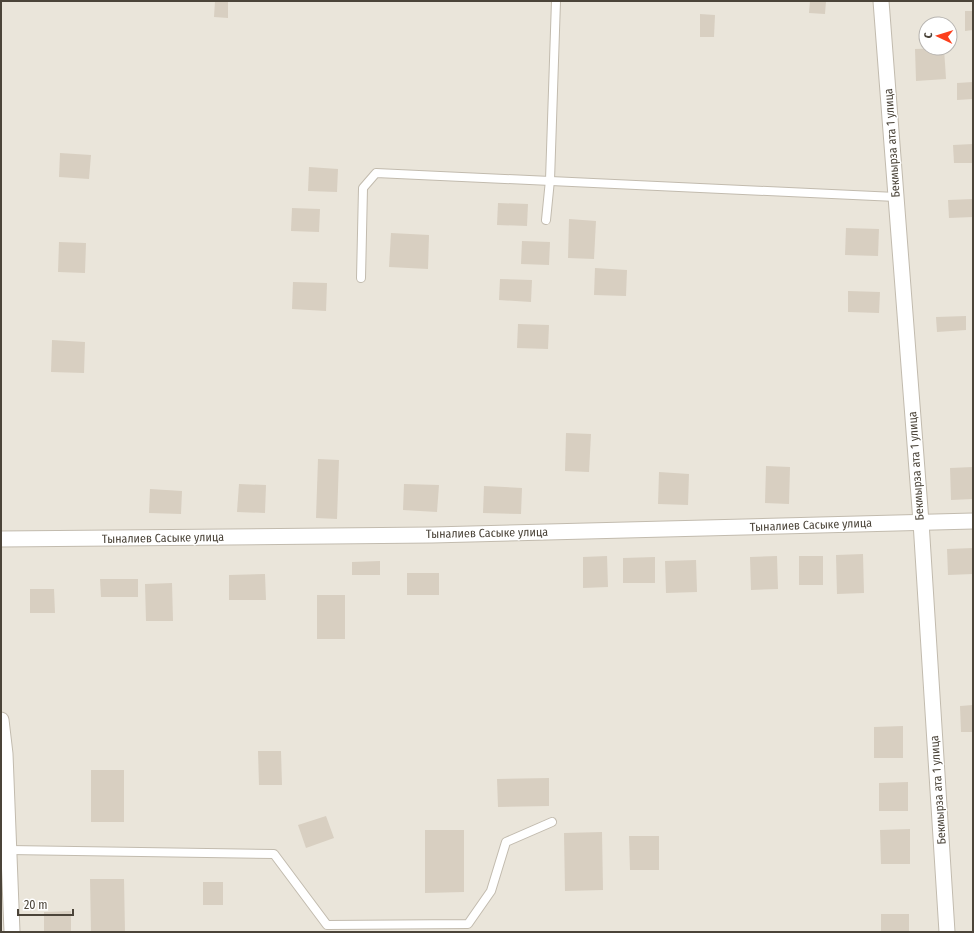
<svg xmlns="http://www.w3.org/2000/svg" width="974" height="933" viewBox="0 0 974 933" font-family="'Fira Sans Condensed',sans-serif">
  <style>
    .residential { fill: #eae5da; fill-rule: evenodd }
    .building { fill: #d8cfc1 }
    .lines { fill: none; stroke-linecap: round; stroke-linejoin: round }
    .service-casing { stroke: #c2bbae; stroke-width: 10 }
    .minor-casing { stroke: #c2bbae; stroke-width: 17 }
    .service { stroke: #fff; stroke-width: 8 }
    .minor { stroke: #fff; stroke-width: 15 }
    .labels { text-anchor: middle; stroke-width: 3; stroke-linejoin: round; paint-order: stroke }
    .street-label { font-size: 12px; fill: #4b4439; stroke: #fff }
  </style>
  <rect width="100%" height="100%" fill="#f6f3ec"/>
  <!-- residential -->
  <path class="residential" d="M1 1H973V932H1ZM926 24H950V48H926Z"/>
  <!-- building -->
  <g class="building">
    <polygon points="215,1 228,1 228,18 214,17"/>
    <polygon points="810,1 826,1 825,14 809,13"/>
    <polygon points="965,11 973,11 973,30 965,31"/>
    <polygon points="700,14 715,15 714,37 700,37"/>
    <polygon points="944,48 946,79 916,81 915,49"/>
    <polygon points="973,82 973,99 957,100 957,83"/>
    <polygon points="973,144 973,163 954,163 953,145"/>
    <polygon points="60,153 91,155 89,179 59,177"/>
    <polygon points="309,167 338,169 337,192 308,191"/>
    <polygon points="973,199 973,217 949,218 948,200"/>
    <polygon points="498,203 528,204 527,226 497,225"/>
    <polygon points="292,208 320,209 319,232 291,231"/>
    <polygon points="569,219 596,221 594,259 568,258"/>
    <polygon points="846,228 879,229 878,256 845,255"/>
    <polygon points="391,233 429,235 428,269 389,267"/>
    <polygon points="522,241 550,242 549,265 521,264"/>
    <polygon points="59,242 86,243 85,273 58,272"/>
    <polygon points="595,268 627,270 626,296 594,295"/>
    <polygon points="500,279 532,280 531,302 499,300"/>
    <polygon points="293,282 327,283 326,311 292,309"/>
    <polygon points="848,291 880,292 879,313 848,312"/>
    <polygon points="966,316 966,330 937,332 936,317"/>
    <polygon points="518,324 549,325 548,349 517,348"/>
    <polygon points="52,340 85,342 84,373 51,372"/>
    <polygon points="566,433 591,434 589,472 565,471"/>
    <polygon points="318,459 339,460 337,519 316,518"/>
    <polygon points="766,466 790,467 789,504 765,503"/>
    <polygon points="973,467 973,499 951,500 950,468"/>
    <polygon points="659,472 689,474 688,505 658,504"/>
    <polygon points="239,484 266,485 265,513 237,512"/>
    <polygon points="404,484 439,485 437,512 403,510"/>
    <polygon points="484,486 522,488 521,514 483,513"/>
    <polygon points="150,489 182,491 181,514 149,513"/>
    <polygon points="973,548 973,574 948,575 947,549"/>
    <polygon points="863,554 864,593 837,594 836,555"/>
    <polygon points="607,556 608,587 583,588 583,557"/>
    <polygon points="777,556 778,589 751,590 750,557"/>
    <rect x="799" y="556" width="24" height="29"/>
    <polygon points="655,557 655,583 623,583 623,558"/>
    <polygon points="696,560 697,592 666,593 665,561"/>
    <polygon points="380,561 380,575 352,575 352,562"/>
    <rect x="407" y="573" width="32" height="22"/>
    <polygon points="265,574 266,600 229,600 229,575"/>
    <polygon points="100,579 138,579 138,597 101,597"/>
    <polygon points="172,583 173,621 146,621 145,584"/>
    <polygon points="30,589 54,589 55,613 30,613"/>
    <rect x="317" y="595" width="28" height="44"/>
    <polygon points="973,705 973,732 961,732 960,706"/>
    <polygon points="903,726 903,758 874,758 874,727"/>
    <polygon points="258,751 281,751 282,785 259,785"/>
    <rect x="91" y="770" width="33" height="52"/>
    <polygon points="549,778 549,806 498,807 497,779"/>
    <polygon points="908,782 908,811 879,811 879,783"/>
    <polygon points="326,816 334,838 306,848 298,825"/>
    <polygon points="910,829 910,864 881,864 880,830"/>
    <polygon points="425,830 464,830 464,892 425,893"/>
    <polygon points="602,832 603,890 565,891 564,833"/>
    <polygon points="629,836 659,836 659,870 630,870"/>
    <polygon points="90,879 124,879 125,932 91,932"/>
    <rect x="203" y="882" width="20" height="23"/>
    <polygon points="71,911 71,932 44,932 44,912"/>
    <rect x="881" y="914" width="28" height="18"/>
  </g>
  <g class="lines">
    <defs>
      <g id="service">
        <polyline points="546,220 550,180 556,1"/>
        <polyline points="361,278 363,188 376,173 896,197"/>
        <polyline points="9,850 274,854 327,925 468,924 491,891 506,842 552,822"/>
      </g>
      <g id="minor">
        <polyline points="881,1 921,522 947,932"/>
        <polyline points="1,539 432,535 973,521"/>
        <polyline points="1,720 5,754 12,932"/>
      </g>
    </defs>
    <!-- service casing -->
    <use href="#service" class="service-casing"/>
    <!-- minor casing -->
    <use href="#minor" class="minor-casing"/>
    <!-- service -->
    <use href="#service" class="service"/>
    <!-- minor -->
    <use href="#minor" class="minor"/>
  </g>
  <g class="labels">
    <!-- street labels -->
    <g class="street-label">
      <text transform="translate(892 143) rotate(-94)" y="4">Бекмырза ата 1 улица</text>
      <text transform="translate(916 466) rotate(-94)" y="4">Бекмырза ата 1 улица</text>
      <text transform="translate(811 525) rotate(-2)" y="4">Тыналиев Сасыке улица</text>
      <text transform="translate(487 533) rotate(-1)" y="4">Тыналиев Сасыке улица</text>
      <text transform="translate(163 538) rotate(-1)" y="4">Тыналиев Сасыке улица</text>
      <text transform="translate(938 790) rotate(-94)" y="4">Бекмырза ата 1 улица</text>
    </g>
  </g>
  <!-- border -->
  <rect width="974" height="933" fill="none" stroke="#4b4439" stroke-width="4"/>
  <!-- north arrow -->
  <g transform="translate(938 36) rotate(274)"><circle r="19" fill="#ffffff" stroke="#b7b4b0"/>
  <path d="M0-3L7 15L0 10L-7 15Z" fill="#fc3f1d"/>
  <text y="-6" font-size="11" font-weight="bold" text-anchor="middle" fill="#4b4439">С</text>
  </g>
  <!-- scale -->
  <path d="M18 909v6h55v-6" fill="none" stroke="#4b4439" stroke-width="2"/>
  <text x="24" y="909" font-size="12" fill="#4b4439" stroke="#ffffff" stroke-width="3" paint-order="stroke">20 m</text>
</svg>
